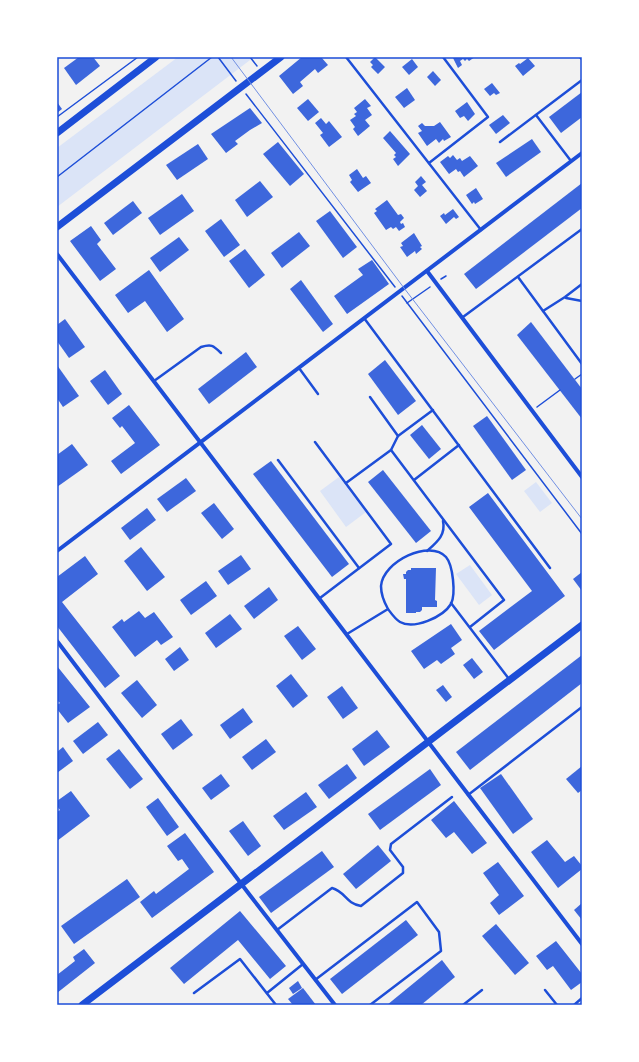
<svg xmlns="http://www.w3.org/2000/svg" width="639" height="1062" viewBox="0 0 639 1062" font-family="'Playfair Display',serif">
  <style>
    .green { fill: #dbe4f7 }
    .building { fill: #3d67dc }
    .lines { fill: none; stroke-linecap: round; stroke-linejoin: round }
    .path { stroke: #1d4ed8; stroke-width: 1.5 }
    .service { stroke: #1d4ed8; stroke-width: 2.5 }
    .minor { stroke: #1d4ed8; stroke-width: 4 }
    .tertiary { stroke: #1d4ed8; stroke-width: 7 }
    .tram { stroke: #7290e2; stroke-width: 1 }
    .neatline { fill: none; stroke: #1d4ed8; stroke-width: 1.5 }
  </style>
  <rect width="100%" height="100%" fill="#f2f2f2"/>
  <!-- green -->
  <g class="green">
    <polygon points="178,57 254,57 57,207 57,148"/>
    <polygon points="339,477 366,512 346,527 320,491"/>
    <polygon points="536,482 552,503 540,512 524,491"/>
    <polygon points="470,565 492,595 479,605 456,574"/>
  </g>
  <!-- building -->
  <g class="building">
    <polygon points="79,57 93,57 100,66 76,85 64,68"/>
    <polygon points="302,57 321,57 328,65 318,73 315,69 300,82 303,86 293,94 279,76"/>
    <polygon points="375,57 385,67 378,74 371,67 373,65 370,62"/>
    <polygon points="455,57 475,57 469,61 467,59 465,61 463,59 460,61 462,65 458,68 453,58"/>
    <polygon points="528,58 535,66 523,76 515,66 519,63 520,64"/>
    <polygon points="412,59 418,67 409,75 402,67"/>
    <polygon points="433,71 441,80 435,86 427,77"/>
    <polygon points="492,83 500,93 496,95 494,93 490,96 484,89"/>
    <polygon points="407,88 415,100 404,108 395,97"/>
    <polygon points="582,92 582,117 561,133 549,117"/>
    <polygon points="308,99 319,112 308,121 297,108"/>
    <polygon points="365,99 371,106 367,108 372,115 365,120 370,126 358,136 353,129 355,127 350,120 356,116 354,114 357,112 354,108"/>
    <polygon points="57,102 62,109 57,113"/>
    <polygon points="467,102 475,114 468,121 464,116 460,118 455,111"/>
    <polygon points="250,108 262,123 250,130 235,141 238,144 226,153 211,134"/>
    <polygon points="503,115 510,123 496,134 489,125"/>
    <polygon points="321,118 326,124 329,121 342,137 329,147 320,135 323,133 315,123"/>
    <polygon points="440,122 451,137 444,141 443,139 439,143 436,139 427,146 418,133 422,131 418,126 422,123 425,126 434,126"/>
    <polygon points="390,131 410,154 398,166 393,159 396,157 394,155 396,153 383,138"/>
    <polygon points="532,139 541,152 506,177 496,163"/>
    <polygon points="278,142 304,174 290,186 263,154"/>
    <polygon points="198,144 208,159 177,180 166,165"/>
    <polygon points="453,155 457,160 460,158 462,161 470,156 478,166 464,177 460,171 458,172 456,169 449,174 440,162 448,156 450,158"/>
    <polygon points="357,169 363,178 366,176 371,183 358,192 350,182 352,180 349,175"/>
    <polygon points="421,176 426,182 422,185 427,191 420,197 414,190 418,186 415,182"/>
    <polygon points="260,181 273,197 247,217 235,200"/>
    <polygon points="582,183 582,208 476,289 464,274"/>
    <polygon points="476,188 483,199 475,204 474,202 472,204 466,195"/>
    <polygon points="182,194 194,211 160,235 148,218"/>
    <polygon points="387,200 398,215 401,214 404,218 400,222 401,224 403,223 405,227 399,231 396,227 393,229 391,227 386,230 374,213 377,211 375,209"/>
    <polygon points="133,201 142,213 113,235 104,223"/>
    <polygon points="453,209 459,217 456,219 454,217 446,224 440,216 444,213 445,215"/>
    <polygon points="330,211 357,247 343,258 316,221"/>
    <polygon points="221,219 240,245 224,257 205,231"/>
    <polygon points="91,226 101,240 97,244 116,269 100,281 70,241"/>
    <polygon points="299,232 310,246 282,268 271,253"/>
    <polygon points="414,233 422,246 420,247 422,249 416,254 415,251 407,257 400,247 403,246 401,243"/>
    <polygon points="179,237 189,250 160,272 150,258"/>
    <polygon points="245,249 265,275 249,288 229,261"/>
    <polygon points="372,260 389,284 347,314 334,296 363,275 358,269"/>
    <polygon points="149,270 184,319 167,332 145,301 128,313 115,295"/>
    <polygon points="301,280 333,324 323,332 290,289"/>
    <polygon points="65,319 85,347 69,358 57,341 57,325"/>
    <polygon points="531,322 582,389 582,419 517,335"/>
    <polygon points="246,352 257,367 209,404 198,389"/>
    <polygon points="385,360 416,401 398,415 368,374"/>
    <polygon points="57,365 79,396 63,407 57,398"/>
    <polygon points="105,370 122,394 108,405 90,381"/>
    <polygon points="129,405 160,445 121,474 111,461 135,443 122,426 120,428 112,418"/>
    <polygon points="487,416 526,470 512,480 473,426"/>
    <polygon points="422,425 441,449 429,459 410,435"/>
    <polygon points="72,444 88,465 57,487 57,455"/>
    <polygon points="271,461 349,564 332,577 253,474"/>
    <polygon points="383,470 431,531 416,543 368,482"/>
    <polygon points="186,478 196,491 167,512 157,499"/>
    <polygon points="488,493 565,596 494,650 479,631 532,591 469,507"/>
    <polygon points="214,503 234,529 222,539 201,513"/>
    <polygon points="147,508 156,520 130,540 121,528"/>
    <polygon points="141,547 165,577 147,591 124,561"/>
    <polygon points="241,555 251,569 228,585 218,571"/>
    <polygon points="85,556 98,574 62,602 120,676 105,688 57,626 57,577"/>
    <polygon points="411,568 436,568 435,600 437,601 437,607 422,607 422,610 420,612 416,612 416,613 406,613 406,579 404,579 403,574 406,574 406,572 408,570 411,570"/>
    <polygon points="582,572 582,591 573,579"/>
    <polygon points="206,581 217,596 191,615 180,600"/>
    <polygon points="269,587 278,600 254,619 244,606"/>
    <polygon points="139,611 145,618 154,612 173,637 161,645 157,640 135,657 112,627 122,619 124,622"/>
    <polygon points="230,614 242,629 216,648 205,633"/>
    <polygon points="451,624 462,640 451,648 455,654 441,664 437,660 424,669 411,651"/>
    <polygon points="298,626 316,649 302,660 284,636"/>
    <polygon points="180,647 189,660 174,671 165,659"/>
    <polygon points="582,655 582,683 470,770 456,752"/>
    <polygon points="472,658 483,672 474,679 463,665"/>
    <polygon points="57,666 90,707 68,723 57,709 57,705 60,703 57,700"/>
    <polygon points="291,674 308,696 293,708 276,686"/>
    <polygon points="137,680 157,705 142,718 121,693"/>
    <polygon points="443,685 452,697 446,702 436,690"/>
    <polygon points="342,686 358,708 343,719 327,697"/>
    <polygon points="243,708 253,722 230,739 220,725"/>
    <polygon points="181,719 193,735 173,750 161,734"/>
    <polygon points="98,722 108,735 83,754 73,741"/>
    <polygon points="377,730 390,747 364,766 352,749"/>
    <polygon points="266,739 276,752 252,770 242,757"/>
    <polygon points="63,747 73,761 57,773 57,752"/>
    <polygon points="119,749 143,779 130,789 106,759"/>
    <polygon points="347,764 357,778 329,799 318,785"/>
    <polygon points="582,766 582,790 578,793 566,779"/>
    <polygon points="430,769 441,785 380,830 368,814"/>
    <polygon points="221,774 230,786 211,800 202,788"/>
    <polygon points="501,774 533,819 513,834 480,788"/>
    <polygon points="71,791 90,816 57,841 57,812 60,810 57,806 57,801"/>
    <polygon points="306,792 317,807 284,830 273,816"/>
    <polygon points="158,798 179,827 167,836 146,807"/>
    <polygon points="454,801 487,843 472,854 454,832 446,838 431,820"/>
    <polygon points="243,821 261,846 248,856 229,831"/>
    <polygon points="185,833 214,872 152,918 140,902 154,891 156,894 189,869 182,859 178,861 167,846"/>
    <polygon points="547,840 565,862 574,856 582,866 582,869 558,888 531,852"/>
    <polygon points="378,845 391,861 356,889 343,874"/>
    <polygon points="322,851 334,867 271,913 259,897"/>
    <polygon points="498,862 524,896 499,915 490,903 499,895 483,873"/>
    <polygon points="127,879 140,897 74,944 61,926"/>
    <polygon points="582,903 582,920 574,910"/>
    <polygon points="240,911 286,966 270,979 238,940 184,984 170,968"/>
    <polygon points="406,920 418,935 342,994 330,979"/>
    <polygon points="496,924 529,963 515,975 482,936"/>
    <polygon points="556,941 582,974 582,982 571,990 553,966 547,970 536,956"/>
    <polygon points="84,949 95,963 57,993 57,975 75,961 73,957"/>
    <polygon points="442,960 455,977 421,1005 387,1005"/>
    <polygon points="298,981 302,988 293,994 289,988"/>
    <polygon points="303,988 316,1005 293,1005 288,999"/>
  </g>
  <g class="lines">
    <!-- path -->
    <g class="path">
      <polyline points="218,57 236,81"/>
      <polyline points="250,57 257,66"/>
      <polyline points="246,94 395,287"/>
      <polyline points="57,117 138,57"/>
      <polyline points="57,177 212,57"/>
      <polyline points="441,279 446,276"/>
      <polyline points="402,296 582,534"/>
      <polyline points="407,303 430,287"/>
      <polyline points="575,379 582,374"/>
      <polyline points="537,407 560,390"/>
    </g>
    <!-- service -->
    <g class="service">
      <polyline points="346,57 481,230"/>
      <polyline points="580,57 582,59"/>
      <polyline points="536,115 571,161"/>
      <polyline points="500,142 582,80"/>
      <polyline points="429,163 488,117 443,57"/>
      <polyline points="518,277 582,364"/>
      <polyline points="566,298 582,301"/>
      <polyline points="543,311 565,297 582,284"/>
      <polyline points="463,317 582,229"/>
      <polyline points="364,318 550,568"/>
      <polyline points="299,368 318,394"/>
      <path d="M154 381 201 347C211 344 213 345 221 353"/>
      <polyline points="370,397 398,436 391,450"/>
      <polyline points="398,436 433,410"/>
      <polyline points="315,442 391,544 320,598"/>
      <polyline points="278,460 359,568"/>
      <polyline points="414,480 459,445"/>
      <polyline points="346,483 391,450 504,600 470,627"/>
      <path d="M427 551C437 542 446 535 443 521"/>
      <polyline points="451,603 509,679"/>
      <path d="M347 634 388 609C384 602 381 594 381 586 383 561 430 539 446 557 453 565 456 594 451 604 443 617 414 630 400 622 395 619 391 613 388 609"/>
      <polyline points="468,795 582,707"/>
      <path d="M277 930 332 888C346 892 345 903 361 906L403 873V867L390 850 391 844 452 797"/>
      <polyline points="315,980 417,902 439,932 441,951 370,1005"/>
      <polyline points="545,990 557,1005"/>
      <polyline points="194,993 240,959 276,1005"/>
      <polyline points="267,993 303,964"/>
      <polyline points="463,1005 482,990"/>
      <polyline points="574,1005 582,998"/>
    </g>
    <!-- minor -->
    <g class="minor">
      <polyline points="57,254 582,944"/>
      <polyline points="427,271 582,477"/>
      <polyline points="57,551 582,153"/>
      <polyline points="57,641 249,894 335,1005"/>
    </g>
    <!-- tertiary -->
    <g class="tertiary">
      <polyline points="57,133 156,57"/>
      <polyline points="57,227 281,57"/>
      <polyline points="82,1005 582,625"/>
    </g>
    <!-- tram -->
    <polyline class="tram" points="231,57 404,288 582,519"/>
  </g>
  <!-- border -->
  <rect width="639" height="1062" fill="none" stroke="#ffffff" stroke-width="116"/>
  <rect x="58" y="58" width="523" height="946" class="neatline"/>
</svg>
